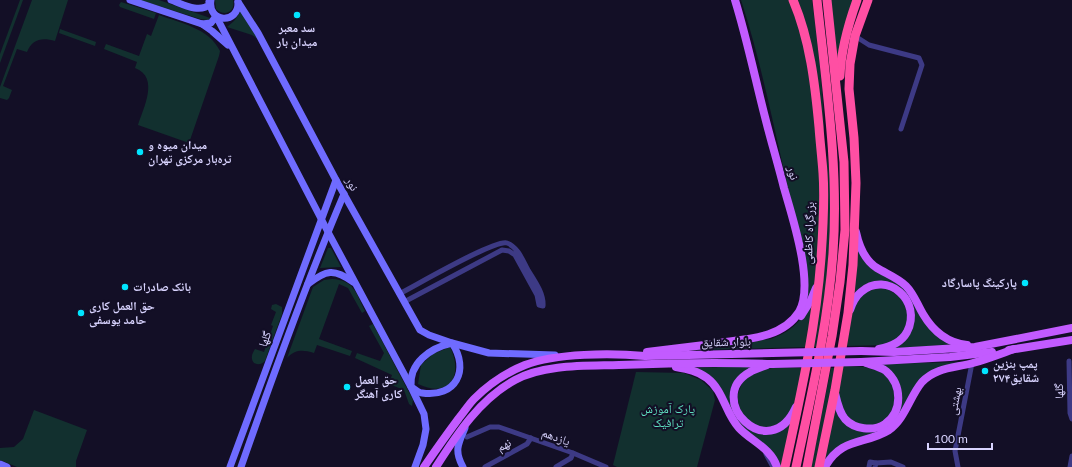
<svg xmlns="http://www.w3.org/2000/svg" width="1072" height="467" viewBox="0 0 1072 467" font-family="Lato,'Noto Naskh Arabic',sans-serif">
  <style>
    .green { fill: #12302f }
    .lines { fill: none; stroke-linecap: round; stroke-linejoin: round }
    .street { stroke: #3d3a85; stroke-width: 5 }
    .secondary { stroke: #6f6bff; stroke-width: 7 }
    .primary { stroke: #c25bff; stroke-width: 8 }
    .highway { stroke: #ff4fa3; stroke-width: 9 }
    .primary-bridge { stroke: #c25bff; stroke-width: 8 }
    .poi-dot { fill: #00e5ff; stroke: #130f26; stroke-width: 1.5 }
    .labels { text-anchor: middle; stroke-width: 4; stroke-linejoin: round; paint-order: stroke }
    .poi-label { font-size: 12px; font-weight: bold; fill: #d9d4ff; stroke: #130f26; text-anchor: start }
    .street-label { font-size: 12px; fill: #d9d4ff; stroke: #130f26 }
    .park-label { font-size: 12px; fill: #5fe0c0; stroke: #130f26 }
  </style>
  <rect width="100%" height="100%" fill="#130f26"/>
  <!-- green -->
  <g class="green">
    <polygon points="20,0 23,0 0,63 0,54"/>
    <path d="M32 0H68L55 41C42 37 32 39 27 52L17 49 3 86 12 90 9 98 7 100 0 98V87Z"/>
    <polygon points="140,0 159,0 213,19 208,20 200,19"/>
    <path d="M215 0H233C236 12 224 17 216 9Z"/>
    <path d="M741 0H790L791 2C798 22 806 48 810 69 813 83 813 99 815 114 820 161 822 209 818 256 817 271 817 286 810 300 797 326 777 336 750 340 769 335 793 330 803 309 806 303 806 295 806 289 807 251 794 215 786 179 772 119 760 58 741 0Z"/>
    <path d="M798 0H812C818 49 825 97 824 146L803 15Z"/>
    <polygon points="830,0 854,0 839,69"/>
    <polygon points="121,2 156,13 154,19 120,7 119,5"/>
    <polygon points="241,11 259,40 252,35 227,27 234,21"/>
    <path d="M159 15C180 23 209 28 220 51L219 56 189 143 138 125C143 109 160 77 135 68L137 62 104 49 106 44 139 56 147 34 151 36Z"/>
    <polygon points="60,29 96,42 95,46 59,33"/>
    <polygon points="828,152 831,213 827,280 817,347 812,347"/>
    <path d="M856 243 860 253 908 291 918 309 955 344 888 349 907 337 908 298 871 282C861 285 856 290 851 300Z"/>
    <polygon points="328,248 331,248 341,267 320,268"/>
    <path d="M332 279C354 280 356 293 365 311L362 313 348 288 339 284 319 339 352 351 350 356 317 345 314 353C303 350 296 349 287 358L313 287 324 280Z"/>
    <path d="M881 288 887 289 902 298 909 318 902 335 887 345 846 346C850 320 848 292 881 288Z"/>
    <path d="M815 294 806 347 667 351 771 339C797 329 803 318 815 294Z"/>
    <path d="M276 304 282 307V314L265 361C262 365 253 366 252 359 251 355 254 351 255 349L264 352 273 326 271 325 276 312 271 309 272 305Z"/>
    <polygon points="373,324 413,400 412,406 409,404 404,390 389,384 392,375 355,358 357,353 380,361 384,353 369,326"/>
    <path d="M450 347C464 376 449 399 418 384L421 365 433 354Z"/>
    <polygon points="963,362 937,369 897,419 879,432 845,443 833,450 826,458 822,465 835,407 843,421 883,428 902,396 877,364"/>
    <polygon points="758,366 749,369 732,402 761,432 793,419 782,467 780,467 738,424 720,389 687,368"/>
    <polygon points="843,366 865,367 884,373 893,384 895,406 886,420 878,424 870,426 854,423 843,412 838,393"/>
    <polygon points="772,368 802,368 796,402 783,422 768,428 756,426 741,413 737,396 743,381 747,376 763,370"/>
    <polygon points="831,368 837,368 816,467 811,467"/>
    <polygon points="636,372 684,373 701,380 713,391 715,400 697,467 617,467 613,465"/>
    <polygon points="34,410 87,430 76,461 76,467 17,467 0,460 0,448 14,447 23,439"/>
  </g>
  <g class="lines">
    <!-- street -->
    <g class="street">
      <polyline points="855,36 869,45 919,58 922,65 901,129"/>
      <path d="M399 294C415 286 495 239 507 243 518 247 523 261 528 270 534 280 544 293 543 306L539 305 537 295 515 255 509 251 502 250 404 302"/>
      <polyline points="1069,361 1070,413 1072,419"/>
      <polyline points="467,437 490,427 499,427 573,453 606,467"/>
      <polyline points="766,454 773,467"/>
      <polyline points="876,463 891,462 903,467"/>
      <polyline points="485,467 527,444 531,438"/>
      <polyline points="556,467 571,458 573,453"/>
      <polyline points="869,467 870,462 876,463 875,467"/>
      <polyline points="958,467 955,451 972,363"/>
      <polyline points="1070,467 1072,456"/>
    </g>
    <!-- secondary -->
    <g class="secondary">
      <polyline points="130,0 202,24 211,23 216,16 328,232 411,387 424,414 426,429 423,445 415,467"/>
      <path d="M171 0C182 4 200 14 210 4L209 2"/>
      <path d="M211 0C207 23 239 25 238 2"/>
      <polyline points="238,2 258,33 336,180 420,330 429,335 452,343 489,353 555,355"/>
      <polyline points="202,24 212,31 228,45"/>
      <path d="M308 284C326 270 334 268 353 282"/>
      <path d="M452 343C470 370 456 398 422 393 419 393 415 389 411 387 409 363 430 348 452 343Z"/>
      <polyline points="0,464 7,467"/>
      <polyline points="230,467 336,180"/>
      <path d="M241 467C273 375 306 283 344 194"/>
      <path d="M463 467C454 451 458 444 465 428"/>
    </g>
    <!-- primary -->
    <g class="primary">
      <path d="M856 232C859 246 864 260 877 268 887 274 898 278 906 286 914 294 917 304 923 314 933 331 948 343 967 345"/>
      <path d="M850 310C852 304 855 297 861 292 887 270 923 301 907 332 901 343 890 347 879 349"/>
      <polyline points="801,316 811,300 816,288"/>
      <path d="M717 343C745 339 782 339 799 312 815 285 792 216 784 188 778 164 771 141 765 117 755 78 747 39 735 0"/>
      <polyline points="1009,350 1072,340"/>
      <polyline points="861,351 894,352 975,347 1072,328"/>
      <polyline points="647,352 721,343"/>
      <polyline points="861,362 950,357 992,352"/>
      <path d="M767 365C762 367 755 369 750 372 703 398 769 467 796 407"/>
      <path d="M676 367C687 369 698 371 707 378 724 391 725 413 739 428 751 441 771 448 777 467"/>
      <path d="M835 393C837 402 839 412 845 419 854 429 873 432 885 424 903 411 902 385 886 371 881 367 872 365 866 363"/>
      <path d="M424 467C435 451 447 434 459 418 464 412 469 404 474 399 489 384 505 373 525 365 556 353 612 353 645 356L772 353"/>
      <path d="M436 467C457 434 480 399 515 380 544 364 587 366 619 365 670 363 721 362 772 364"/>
      <path d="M825 467C841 437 865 445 889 430 905 419 910 396 922 382 936 367 955 368 973 363 987 359 1000 354 1014 349"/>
    </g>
    <!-- highway -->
    <g class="highway">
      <path d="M840 76C841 49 848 25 857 0"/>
      <path d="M785 467C800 398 816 328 821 258 823 230 825 201 823 173 822 158 820 142 819 127 815 84 810 40 793 0"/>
      <path d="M796 467C811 396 828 325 833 253 839 168 826 84 817 0"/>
      <polyline points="807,467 832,336 840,282 845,230 844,162 827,0"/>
      <polyline points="819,467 835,390 848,313 853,265 856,183 854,138 849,89 850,64 855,36 868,0"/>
    </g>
    <!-- primary-bridge -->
    <g class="primary-bridge">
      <polyline points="772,353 861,351"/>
      <polyline points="772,364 861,362"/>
    </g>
  </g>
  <!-- markers -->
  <g class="poi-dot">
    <circle cx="297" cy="15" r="4"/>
    <circle cx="140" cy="152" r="4"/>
    <circle cx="1025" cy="283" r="4"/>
    <circle cx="125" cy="287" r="4"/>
    <circle cx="81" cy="313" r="4"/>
    <circle cx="985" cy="371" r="4"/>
    <circle cx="347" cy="387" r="4"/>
  </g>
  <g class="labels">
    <!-- poi labels -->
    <g class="poi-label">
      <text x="297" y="32" text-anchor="middle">سد معبر<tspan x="297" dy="14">میدان بار</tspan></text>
      <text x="148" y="149">میدان میوه و<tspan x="148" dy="14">تره‌بار مرکزی تهران</tspan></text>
      <text x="1017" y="287" text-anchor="end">پارکینگ پاسارگاد</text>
      <text x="133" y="291">بانک صادرات</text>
      <text x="89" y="310">حق العمل کاری<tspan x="89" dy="14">حامد یوسفی</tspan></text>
      <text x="993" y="368">پمپ بنزین<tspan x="993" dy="14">۲۷۴شقایق</tspan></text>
      <text x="355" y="384">حق العمل<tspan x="355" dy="14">کاری آهنگر</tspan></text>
    </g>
    <!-- street labels -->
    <g class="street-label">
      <text transform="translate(793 173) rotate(75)" y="4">نور</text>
      <text transform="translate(352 184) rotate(61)" y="4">نور</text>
      <text transform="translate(809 233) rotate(-88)" y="4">بزرگراه کاظمی</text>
      <text transform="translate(265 339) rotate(-70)" y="4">گلها</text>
      <text transform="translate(726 342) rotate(-1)" y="4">بلوار شقایق</text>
      <text transform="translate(1059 391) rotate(-91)" y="4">گلها</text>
      <text transform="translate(955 401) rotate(-79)" y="4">بهشتی</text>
      <text transform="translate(556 437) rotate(20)" y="4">یازدهم</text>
      <text transform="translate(504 445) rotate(-29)" y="4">نهم</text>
    </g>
    <!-- park labels -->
    <g class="park-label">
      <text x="668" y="413">پارک آموزش<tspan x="668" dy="14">ترافیک</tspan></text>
    </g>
  </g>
  <!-- scale -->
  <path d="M928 443v6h64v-6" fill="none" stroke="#d9d4ff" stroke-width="2"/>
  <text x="934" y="443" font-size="12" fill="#d9d4ff" stroke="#130f26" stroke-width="3" paint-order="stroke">100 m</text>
</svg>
